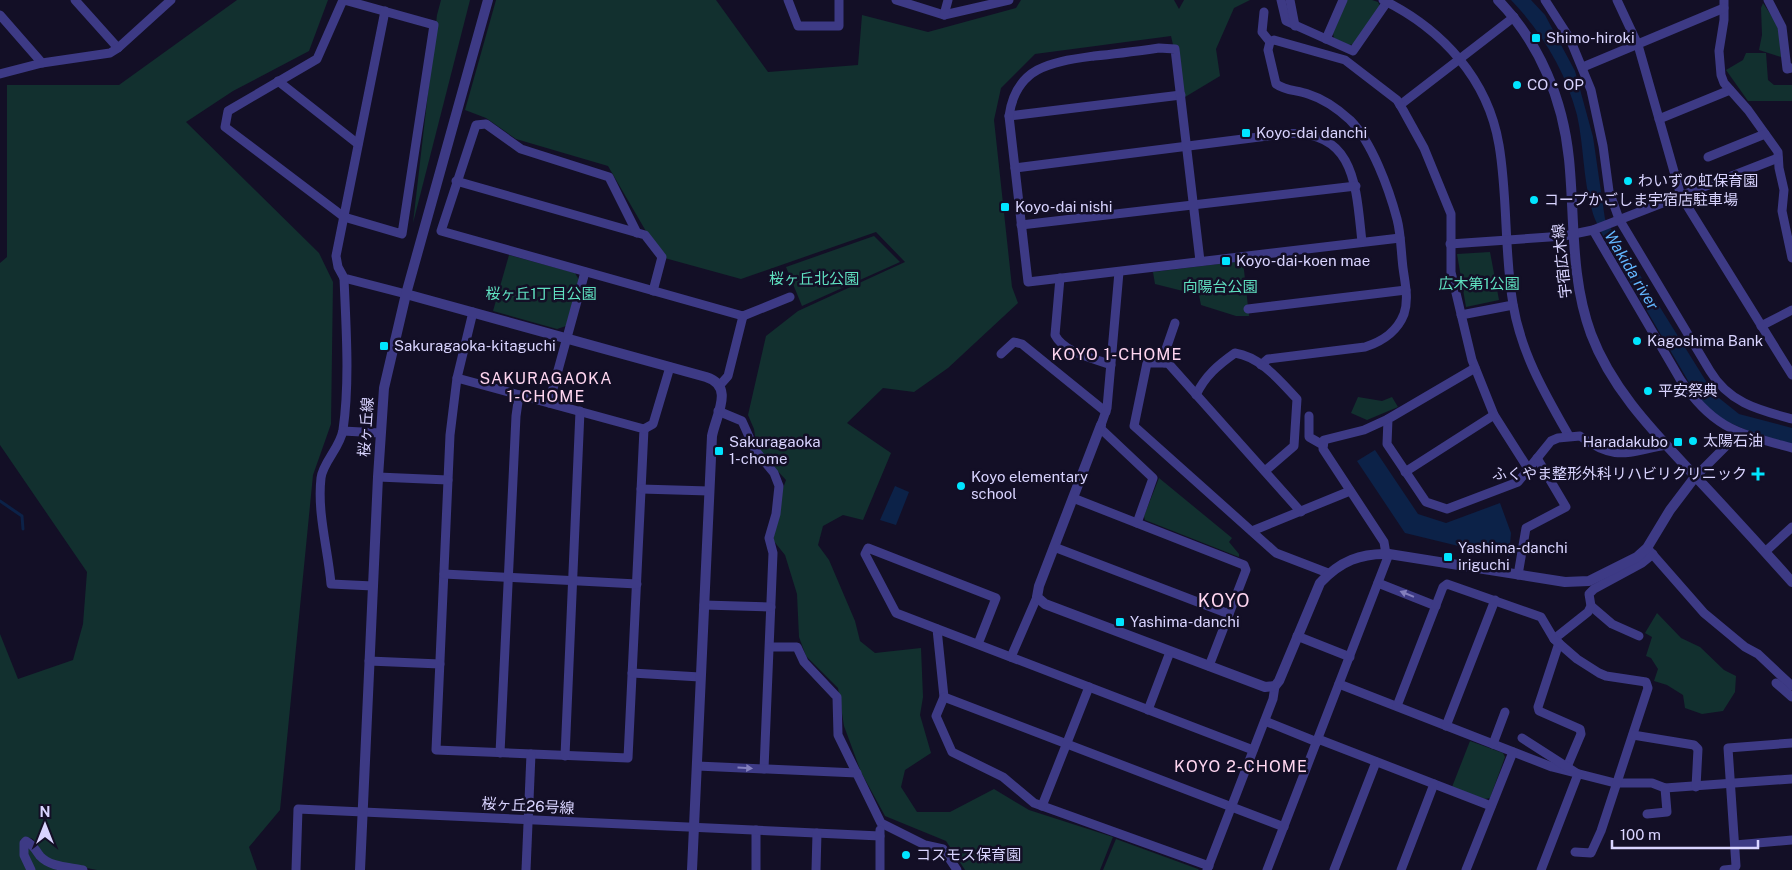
<svg xmlns="http://www.w3.org/2000/svg" width="1792" height="870" viewBox="0 0 1792 870" font-family="'Public Sans','Noto Sans JP',sans-serif">
  <style>
    .green { fill: #12302f }
    .water { fill: #0c2248 }
    .lines { fill: none; stroke-linecap: round; stroke-linejoin: round }
    .stream { stroke: #0c2248; stroke-width: 3 }
    .minor { stroke: #3d3a85; stroke-width: 9 }
    .tertiary { stroke: #3d3a85; stroke-width: 10 }
    .oneway { fill: #837fbc }
    .poi-dot { fill: #00e5ff; stroke: #130f26; stroke-width: 2 }
    .labels { text-anchor: middle; stroke-width: 5; stroke-linejoin: round; paint-order: stroke }
    .poi-label { font-size: 15px; fill: #d9d4ff; stroke: #130f26; text-anchor: start }
    .street-label { font-size: 15px; fill: #d9d4ff; stroke: #130f26 }
    .park-label { font-size: 15px; fill: #5fe0c0; stroke: #130f26 }
    .water-label { font-size: 16px; font-style: italic; fill: #62b6ff; stroke: #130f26 }
    .neighbourhood-label { font-size: 16px; letter-spacing: 1px; fill: #ffd6f0; stroke: #130f26 }
    .quarter-label { font-size: 18px; letter-spacing: 1px; fill: #ffd6f0; stroke: #130f26 }
  </style>
  <rect width="100%" height="100%" fill="#130f26"/>
  <!-- green -->
  <g class="green">
    <polygon points="237,0 328,0 309,51 233,91 186,122 319,253 333,282 331,424 313,475 280,810 249,847 257,870 97,870 56,862 45,857 33,839 27,837 20,840 21,855 27,870 0,870 0,634 18,679 73,660 83,624 87,572 0,445 0,263 7,257 7,85 119,85"/>
    <polygon points="441,0 470,0 413,223 437,15"/>
    <polygon points="496,0 716,0 768,72 858,65 862,15 928,32 1016,8 1021,0 1174,0 1179,9 1184,0 1250,0 1234,8 1216,49 1220,76 1185,97 1171,36 1035,54 1001,88 994,120 1012,287 1018,303 948,368 914,392 883,388 847,423 891,453 863,520 843,515 823,526 818,545 829,560 855,621 860,641 875,653 921,648 923,697 920,715 931,753 905,770 901,787 917,812 950,812 994,789 1029,810 1113,837 1100,870 965,870 946,841 885,816 861,772 844,726 838,688 806,656 799,637 797,594 785,555 773,540 782,491 786,480 757,449 754,429 748,415 766,336 798,311 905,262 876,232 741,279 661,257 608,166 516,139 486,118 465,110"/>
    <polygon points="1347,0 1372,0 1378,2 1380,6 1354,44 1349,45 1334,38 1333,33"/>
    <polygon points="1763,3 1779,27 1781,57 1759,50 1762,35 1761,8"/>
    <polygon points="1746,53 1766,53 1768,80 1774,85 1792,85 1792,101 1748,101 1726,70 1743,60"/>
    <polygon points="874,236 900,262 802,306 786,267"/>
    <polygon points="1490,252 1499,300 1466,307 1457,254"/>
    <polygon points="509,255 575,273 579,280 566,326 557,329 493,311"/>
    <polygon points="1243,261 1249,316 1236,316 1201,305 1199,295 1155,284 1153,272"/>
    <polygon points="1358,397 1382,401 1392,397 1398,407 1367,420 1351,413"/>
    <polygon points="1159,478 1232,538 1229,542 1239,554 1239,557 1145,520 1144,516"/>
    <polygon points="1657,613 1681,638 1700,647 1724,670 1736,676 1735,692 1723,711 1702,714 1685,708 1683,695 1667,685 1654,681 1658,669 1651,658 1646,656 1652,637 1645,633"/>
    <polygon points="1470,741 1503,753 1505,757 1490,798 1485,799 1452,787"/>
    <polygon points="1116,839 1198,869 1199,870 1103,870"/>
    <path d="M29 848 33 850C41 867 50 867 67 870H35L27 851Z"/>
  </g>
  <!-- water -->
  <g class="water">
    <path d="M1511 0H1531L1545 15 1575 71 1593 137 1605 219 1714 394 1739 414 1792 428V444L1753 433 1717 417 1700 401 1604 238C1600 229 1594 219 1592 210 1583 180 1584 146 1577 115 1566 72 1542 32 1511 0Z"/>
    <polygon points="1375,450 1418,514 1446,523 1500,503 1511,533 1509,556 1499,549 1479,551 1405,533 1357,461"/>
    <polygon points="895,486 909,492 896,525 880,520"/>
  </g>
  <g class="lines">
    <!-- stream -->
    <polyline class="stream" points="0,501 22,516 23,529"/>
    <!-- minor -->
    <g class="minor">
      <polyline points="75,0 118,48"/>
      <polyline points="343,0 317,59 228,111 225,127 344,217 402,234 434,25 344,0"/>
      <polyline points="788,0 798,26 839,26 839,0"/>
      <polyline points="896,0 944,15 1009,0"/>
      <polyline points="1281,0 1286,21 1353,51 1387,2"/>
      <polyline points="1290,0 1295,26"/>
      <path d="M1383 0C1442 29 1488 79 1499 145 1508 198 1504 252 1513 304 1521 353 1545 394 1569 436"/>
      <path d="M1545 0 1570 39 1591 90 1603 146 1609 191 1619 219 1710 371C1729 403 1759 410 1792 419"/>
      <polyline points="1617,0 1638,45 1681,196 1792,375"/>
      <polyline points="1724,0 1724,20 1719,51 1721,75 1724,83 1748,110 1778,152 1779,168 1784,190 1782,211 1792,258"/>
      <polyline points="1768,0 1782,27 1787,69 1792,68"/>
      <polyline points="385,11 336,256 338,267 344,278 406,294"/>
      <polyline points="1264,12 1262,32 1270,42"/>
      <polyline points="0,15 42,63"/>
      <polyline points="944,15 948,0"/>
      <polyline points="1326,39 1343,0"/>
      <polyline points="1583,67 1724,8"/>
      <polyline points="0,74 42,63 110,53 118,48 171,0"/>
      <polyline points="278,81 358,144"/>
      <polyline points="1400,105 1514,17"/>
      <polyline points="1009,116 1181,95"/>
      <polyline points="1659,119 1730,90"/>
      <polyline points="1708,157 1765,134"/>
      <path d="M1015 168 1283 134C1356 127 1356 188 1362 242"/>
      <polyline points="456,181 645,235 662,257 653,291"/>
      <polyline points="1021,225 1356,186"/>
      <path d="M1593 230 1680 379C1713 429 1738 433 1792 448"/>
      <polyline points="637,233 609,177 521,149 486,124 476,125 441,231 743,316 790,297"/>
      <polyline points="1450,244 1564,236 1593,230 1778,158"/>
      <path d="M1200 261 1175 49 1159 48C1138 51 1116 54 1094 56 1052 62 1016 66 1009 116L1028 282 1400 238"/>
      <path d="M344 278C346 328 350 381 343 430 340 448 323 462 321 478 317 513 328 549 331 584L373 586"/>
      <path d="M1060 278 1055 335C1064 353 1094 358 1111 365"/>
      <polyline points="1248,309 1406,290"/>
      <polyline points="1461,315 1513,305"/>
      <polyline points="1761,326 1792,310"/>
      <polyline points="1001,354 1014,342 1022,344 1106,412"/>
      <polyline points="1165,363 1165,352 1175,323"/>
      <path d="M1261 365 1268 359 1365 347C1383 341 1397 332 1404 314 1409 299 1405 283 1403 268 1401 252 1401 234 1397 219 1389 189 1372 142 1350 120 1338 109 1324 99 1308 94 1297 90 1286 91 1276 84L1268 50 1270 42 1274 40 1345 60 1397 100 1403 110 1424 148 1451 214V272L1472 360 1494 415 1529 470"/>
      <path d="M1475 368 1388 419 1387 444 1426 502 1447 509 1518 482 1551 441 1558 438 1580 436C1615 462 1627 452 1666 445"/>
      <polygon points="457,378 644,429 628,758 436,750 450,435"/>
      <polyline points="457,378 473,312"/>
      <polyline points="720,385 728,376 743,316"/>
      <path d="M1196 395C1205 376 1218 365 1235 353 1261 357 1280 381 1297 399L1294 446 1265 471"/>
      <polyline points="549,403 585,272"/>
      <polyline points="718,411 742,421 755,450 774,473 779,486 776,514 769,538 773,553 764,769"/>
      <polyline points="1309,416 1309,437 1323,445"/>
      <polyline points="1101,425 1107,408 1119,272"/>
      <polyline points="1100,428 1153,478 1137,523"/>
      <polyline points="644,429 653,424 670,367"/>
      <polyline points="343,431 380,433"/>
      <polyline points="1405,472 1494,415"/>
      <polyline points="378,477 448,480"/>
      <polyline points="1695,477 1739,433"/>
      <polyline points="641,489 709,491"/>
      <polyline points="1073,498 1244,565 1246,570 1209,666"/>
      <polyline points="1301,512 1168,363 1147,363 1134,426 1276,553 1328,573"/>
      <polyline points="1252,531 1350,491"/>
      <polyline points="1054,547 1229,614"/>
      <polyline points="1647,548 1704,613 1745,647 1758,654 1792,686"/>
      <polyline points="1765,552 1792,527"/>
      <polyline points="1386,554 1384,542 1323,449 1324,440 1364,430 1388,419"/>
      <polyline points="444,574 637,584"/>
      <polyline points="1518,575 1526,528 1566,507 1537,458"/>
      <polyline points="1378,583 1436,606"/>
      <polyline points="704,605 771,607"/>
      <polyline points="1591,606 1612,624 1639,636"/>
      <polyline points="937,629 944,697 936,716 952,752 1003,777 1034,803 1209,866"/>
      <polyline points="1297,636 1350,657"/>
      <polyline points="1554,639 1588,612 1591,606 1589,594 1594,589 1642,563 1653,554"/>
      <polyline points="1559,643 1538,707 1539,711 1580,729 1581,734 1567,767"/>
      <polyline points="978,644 996,598 868,548 865,554 896,613 1253,750"/>
      <polyline points="770,647 797,647 804,662 837,697 838,735 881,823 925,845 943,849 957,870"/>
      <polyline points="1011,657 1037,597"/>
      <polyline points="369,661 440,664"/>
      <polyline points="632,673 700,677"/>
      <polyline points="1776,683 1792,697"/>
      <polyline points="1339,684 1552,767 1615,783 1652,783 1665,788 1792,779"/>
      <polyline points="944,697 1284,827"/>
      <polyline points="1397,706 1443,587 1447,584 1541,617 1554,639 1577,659 1599,673 1606,676 1646,682 1648,688 1601,831 1591,853 1575,852"/>
      <polyline points="1148,710 1170,652"/>
      <polyline points="1265,721 1317,742"/>
      <polyline points="1446,726 1495,600"/>
      <polyline points="1633,735 1694,745 1698,749 1696,787"/>
      <polyline points="1522,738 1578,774 1541,870"/>
      <polyline points="1318,739 1491,806"/>
      <polyline points="1493,744 1505,712"/>
      <polyline points="500,753 516,416 519,395"/>
      <polyline points="565,756 580,411"/>
      <polyline points="697,766 857,773"/>
      <polyline points="1042,806 1089,687"/>
      <polyline points="1647,814 1667,812 1665,788"/>
      <polyline points="756,830 756,870"/>
      <polyline points="1735,845 1792,840"/>
      <path d="M31 870 24 855V843L26 841C34 845 35 850 40 856 50 867 69 867 83 870"/>
      <polyline points="296,870 298,809 880,836"/>
      <polyline points="526,870 531,754"/>
      <polyline points="816,870 817,833"/>
      <polyline points="880,870 880,830"/>
      <polyline points="1207,870 1273,699 1275,686"/>
      <polyline points="1267,870 1389,554"/>
      <polyline points="1334,870 1376,762"/>
      <polyline points="1401,870 1434,784"/>
      <polyline points="1466,870 1513,752"/>
      <polyline points="1724,870 1734,869 1736,866 1728,748 1792,743"/>
    </g>
    <!-- tertiary -->
    <g class="tertiary">
      <path d="M1498 0C1540 43 1563 100 1569 159 1575 218 1570 277 1591 334 1612 390 1655 433 1695 476 1728 511 1760 546 1792 582"/>
      <path d="M406 294 706 377C735 386 716 415 712 436L692 870"/>
      <path d="M1101 425 1039 586 1037 597 1045 604 1265 687 1275 686 1279 681 1320 583C1340 561 1361 553 1389 554L1565 582 1589 581 1637 557 1647 548 1670 510 1695 477"/>
      <polyline points="360,870 378,477 384,388 406,294 488,0"/>
    </g>
  </g>
  <!-- one-way arrows -->
  <defs><path id="oneway-solid" d="M-6-.8H1V-3.2L6.5 0L1 3.2V.8H-6Z" transform="scale(1.25)"/></defs>
  <g class="oneway">
    <use href="#oneway-solid" transform="translate(1407 594) rotate(-158)"/>
    <use href="#oneway-solid" transform="translate(745 768) rotate(3)"/>
  </g>
  <!-- markers -->
  <g class="poi-dot">
    <rect x="1531" y="33" width="10" height="10" rx="2.5"/>
    <circle cx="1517" cy="85" r="5"/>
    <rect x="1241" y="128" width="10" height="10" rx="2.5"/>
    <circle cx="1628" cy="181" r="5"/>
    <circle cx="1534" cy="200" r="5"/>
    <rect x="1000" y="202" width="10" height="10" rx="2.5"/>
    <rect x="1221" y="256" width="10" height="10" rx="2.5"/>
    <circle cx="1637" cy="341" r="5"/>
    <rect x="379" y="341" width="10" height="10" rx="2.5"/>
    <circle cx="1648" cy="391" r="5"/>
    <circle cx="1693" cy="441" r="5"/>
    <rect x="1673" y="437" width="10" height="10" rx="2.5"/>
    <rect x="714" y="446" width="10" height="10" rx="2.5"/>
    <path d="M1755.5 466.5h5v5h5v5h-5v5h-5v-5h-5v-5h5z"/>
    <circle cx="961" cy="486" r="5"/>
    <rect x="1443" y="552" width="10" height="10" rx="2.5"/>
    <rect x="1115" y="617" width="10" height="10" rx="2.5"/>
    <circle cx="906" cy="855" r="5"/>
  </g>
  <g class="labels">
    <!-- poi labels -->
    <g class="poi-label">
      <text x="1546" y="43">Shimo-hiroki</text>
      <text x="1527" y="90">CO・OP</text>
      <text x="1256" y="138">Koyo-dai danchi</text>
      <text x="1638" y="186">わいずの虹保育園</text>
      <text x="1544" y="205">コープかごしま宇宿店駐車場</text>
      <text x="1015" y="212">Koyo-dai nishi</text>
      <text x="1236" y="266">Koyo-dai-koen mae</text>
      <text x="1647" y="346">Kagoshima Bank</text>
      <text x="394" y="351">Sakuragaoka-kitaguchi</text>
      <text x="1658" y="396">平安祭典</text>
      <text x="1703" y="446">太陽石油</text>
      <text x="729" y="447">Sakuragaoka<tspan x="729" dy="17">1-chome</tspan></text>
      <text x="1668" y="447" text-anchor="end">Haradakubo</text>
      <text x="1747" y="479" text-anchor="end">ふくやま整形外科リハビリクリニック</text>
      <text x="971" y="482">Koyo elementary<tspan x="971" dy="17">school</tspan></text>
      <text x="1458" y="553">Yashima-danchi<tspan x="1458" dy="17">iriguchi</tspan></text>
      <text x="1130" y="627">Yashima-danchi</text>
      <text x="916" y="860">コスモス保育園</text>
    </g>
    <!-- street labels -->
    <g class="street-label">
      <text transform="translate(1562 261) rotate(-96)" y="5">宇宿広木線</text>
      <text transform="translate(366 427) rotate(-86)" y="5">桜ヶ丘線</text>
      <text transform="translate(528 806) rotate(3)" y="5">桜ヶ丘26号線</text>
    </g>
    <!-- park labels -->
    <g class="park-label">
      <text x="814" y="284">桜ヶ丘北公園</text>
      <text x="1479" y="289">広木第1公園</text>
      <text x="1220" y="292">向陽台公園</text>
      <text x="541" y="299">桜ヶ丘1丁目公園</text>
    </g>
    <!-- water labels -->
    <g class="water-label">
      <text transform="translate(1632 270) rotate(59)" y="6">Wakida river</text>
    </g>
    <!-- neighbourhood labels -->
    <g class="neighbourhood-label">
      <text x="1117" y="360">KOYO 1-CHOME</text>
      <text x="546" y="384">SAKURAGAOKA<tspan x="546" dy="18">1-CHOME</tspan></text>
      <text x="1241" y="772">KOYO 2-CHOME</text>
    </g>
    <!-- quarter labels -->
    <g class="quarter-label">
      <text x="1224" y="607">KOYO</text>
    </g>
  </g>
  <!-- north arrow -->
  <g transform="translate(45 825)" stroke="#130f26" stroke-width="4" paint-order="stroke">
  <path d="M0-4L9 19L0 12L-9 19Z" fill="#d9d4ff"/>
  <text y="-8" font-size="14" font-weight="bold" text-anchor="middle" fill="#d9d4ff">N</text>
  </g>
  <!-- scale -->
  <path d="M1612 840v8h146v-8" fill="none" stroke="#d9d4ff" stroke-width="2.5"/>
  <text x="1620" y="840" font-size="15" fill="#d9d4ff" stroke="#130f26" stroke-width="4" paint-order="stroke">100 m</text>
</svg>
